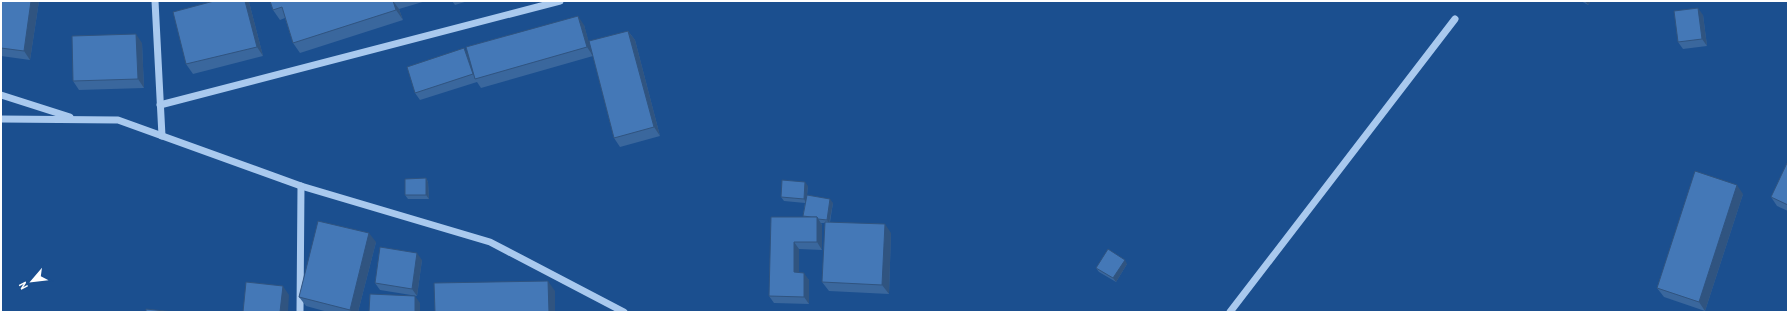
<svg xmlns="http://www.w3.org/2000/svg" width="1789" height="313" viewBox="0 0 1789 313" font-family="'Archivo Narrow',sans-serif">
  <style>
    .lines { fill: none; stroke-linecap: round; stroke-linejoin: round }
    .minor { stroke: #a9c9ee; stroke-width: 7 }
    .wall { fill: #3a679d }
    .shaded-wall { fill: #305480 }
    .building { fill: #4478b7; stroke: #305480 }
  </style>
  <rect width="100%" height="100%" fill="#1b4f8f"/>
  <g class="lines">
    <!-- minor -->
    <g class="minor">
      <polyline points="155,1 162,136"/>
      <polyline points="1,95 70,117"/>
      <polyline points="160,105 560,1"/>
      <polyline points="1,119 118,120 301,186 490,242 624,312"/>
      <polyline points="300,312 301,186"/>
      <polyline points="1230,312 1455,19"/>
    </g>
  </g>
  <!-- wall -->
  <g class="wall">
    <polygon points="1,1 39,1 30,60 1,56"/>
    <polygon points="214,1 248,1 249,2 263,56 193,74 186,64"/>
    <polygon points="270,1 426,1 399,9 403,20 300,53 293,43 285,18 280,20 273,10"/>
    <polygon points="452,1 468,1 455,5"/>
    <polygon points="1581,1 1591,1 1588,5"/>
    <polygon points="1703,15 1707,46 1683,49 1678,42"/>
    <polygon points="584,25 592,55 628,31 635,40 660,136 620,147 614,138 593,56 481,88 477,82 420,100 415,93 468,54"/>
    <polygon points="142,43 144,88 79,90 73,81"/>
    <polygon points="1788,163 1788,211 1777,206 1771,197"/>
    <polygon points="426,178 428,182 429,199 408,199 405,195"/>
    <polygon points="808,186 807,195 833,203 830,222 891,233 889,294 829,291 822,282 825,223 821,223 822,225 822,250 799,249 799,272 809,280 809,304 774,303 769,296 804,217 803,216 805,203 784,201 781,197"/>
    <polygon points="1743,194 1705,311 1664,297 1657,288"/>
    <polygon points="376,242 358,312 328,312 306,306 299,297"/>
    <polygon points="422,260 417,296 380,290 375,283"/>
    <polygon points="1127,264 1116,282 1099,272 1096,268"/>
  </g>
  <!-- shaded-wall -->
  <g class="shaded-wall">
    <polygon points="31,1 39,1 30,60 24,51"/>
    <polygon points="245,1 248,1 249,2 263,56 257,47"/>
    <polygon points="393,1 399,9 403,20 396,10"/>
    <polygon points="1585,1 1591,1 1588,5"/>
    <polygon points="1698,8 1703,15 1707,46 1702,39"/>
    <polygon points="578,16 584,25 593,56 587,47"/>
    <polygon points="628,31 635,40 660,136 654,127"/>
    <polygon points="136,34 142,43 144,88 138,79"/>
    <polygon points="464,48 469,55 476,79 473,74"/>
    <polygon points="426,178 428,182 429,199 426,195"/>
    <polygon points="805,182 808,186 806,203 804,199"/>
    <polygon points="1737,185 1743,194 1705,311 1699,302"/>
    <polygon points="830,199 833,203 829,224 827,220"/>
    <polygon points="817,217 822,225 822,250 817,242"/>
    <polygon points="885,224 891,233 889,294 882,285"/>
    <polygon points="369,233 376,242 358,312 351,312 350,310"/>
    <polygon points="794,242 799,249 799,279 794,272"/>
    <polygon points="417,253 422,260 417,296 412,289"/>
    <polygon points="1125,260 1127,264 1116,282 1113,278"/>
    <polygon points="804,273 809,280 809,304 804,297"/>
    <polygon points="548,281 555,291 555,312 549,312"/>
    <polygon points="283,286 289,295 288,312 280,312"/>
    <polygon points="415,296 420,303 420,312 415,312"/>
  </g>
  <!-- building -->
  <g class="building">
    <polygon points="1,1 31,1 24,51 1,48"/>
    <polygon points="214,1 245,1 257,47 186,64 173,12"/>
    <polygon points="270,1 393,1 396,10 293,43 282,7 273,10"/>
    <polygon points="1698,8 1702,39 1678,42 1674,11"/>
    <polygon points="578,16 587,47 475,79 466,47"/>
    <polygon points="628,31 654,127 614,138 589,41"/>
    <polygon points="136,34 138,79 73,81 72,36"/>
    <polygon points="464,48 473,74 415,93 407,67"/>
    <polygon points="1787,163 1788,163 1788,205 1771,197"/>
    <polygon points="1695,171 1737,185 1699,302 1657,288"/>
    <polygon points="426,178 426,195 405,195 405,179"/>
    <polygon points="782,180 805,182 804,199 781,197"/>
    <polygon points="807,195 830,199 827,220 818,219 817,217 811,217 803,216"/>
    <polygon points="771,217 817,217 817,242 794,242 794,272 804,273 804,297 769,296"/>
    <polygon points="318,221 369,233 350,310 299,297"/>
    <polygon points="825,222 885,224 882,285 822,282"/>
    <polygon points="380,247 417,253 412,289 375,283"/>
    <polygon points="1108,249 1125,260 1113,278 1096,268"/>
    <polygon points="548,281 549,312 435,312 434,283"/>
    <polygon points="246,282 283,286 280,312 243,312"/>
    <polygon points="370,294 415,296 415,312 369,312"/>
    <polygon points="146,309 174,312 146,312"/>
  </g>
  <!-- border -->
  <rect width="1789" height="313" fill="none" stroke="#ffffff" stroke-width="4"/>
  <!-- north arrow -->
  <g transform="translate(32 281) rotate(242)" stroke="#1b4f8f" stroke-width="3" paint-order="stroke">
  <path d="M0-3L7 15L0 10L-7 15Z" fill="#ffffff"/>
  <text y="-6" font-size="11" font-weight="bold" text-anchor="middle" fill="#ffffff">N</text>
  </g>
</svg>
